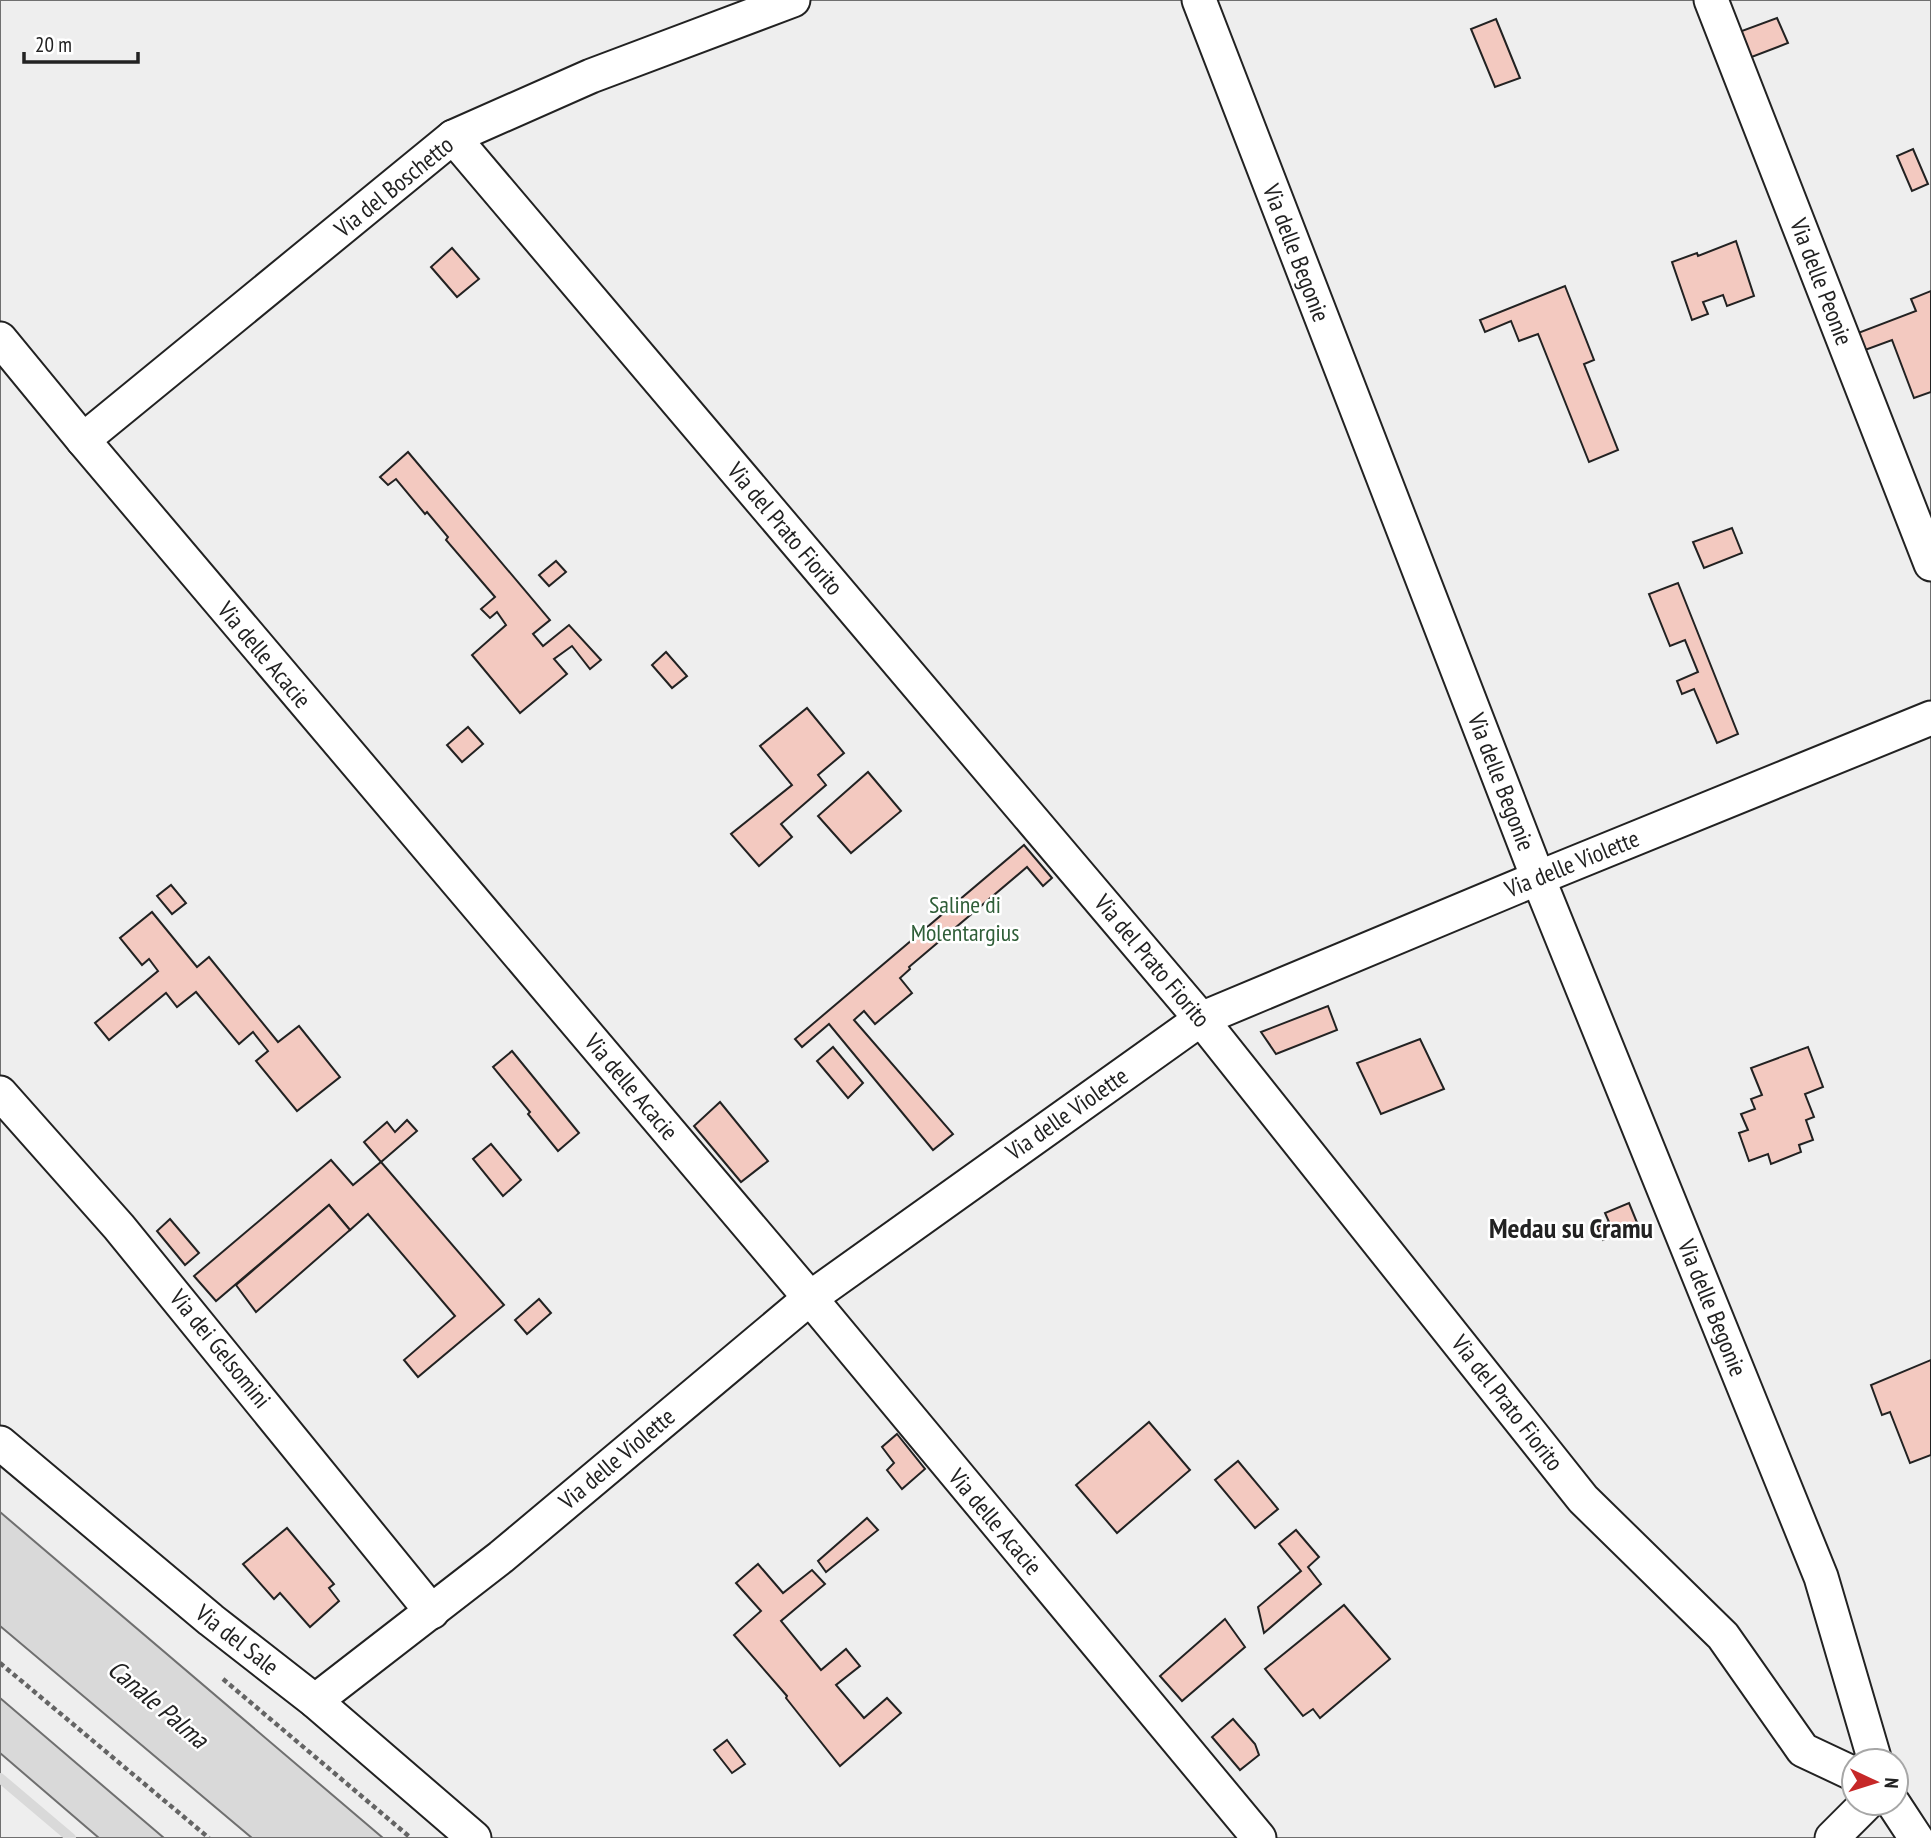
<svg xmlns="http://www.w3.org/2000/svg" width="1931" height="1838" viewBox="0 0 1931 1838" font-family="'PT Sans Narrow',sans-serif">
  <style>
    .green { fill: #eee; stroke: #6f6f6f; stroke-width: 2; fill-rule: evenodd }
    .water { fill: #d9d9d9; stroke: #6f6f6f; stroke-width: 2 }
    .lines { fill: none; stroke-linecap: round; stroke-linejoin: round }
    .stream { stroke: #d9d9d9; stroke-width: 10 }
    .building { fill: #f3c9c0; stroke: #222; stroke-width: 2 }
    .street-casing { stroke: #222; stroke-width: 37 }
    .path { stroke: #646464; stroke-width: 4.5; stroke-dasharray: 5 3.5; stroke-linecap: butt }
    .street { stroke: #fff; stroke-width: 33 }
    .labels { text-anchor: middle; stroke-width: 5; stroke-linejoin: round; paint-order: stroke }
    .street-label { font-size: 24px; fill: #222; stroke: #fff }
    .park-label { font-size: 24px; fill: #2f5e38; stroke: #fff }
    .water-label { font-size: 26px; font-style: italic; fill: #222; stroke: #fff }
    .quarter-label { font-size: 28px; font-weight: bold; fill: #222; stroke: #fff }
  </style>
  <rect width="100%" height="100%" fill="#fff"/>
  <!-- green -->
  <path class="green" d="M0 0H1931V1838H0ZM1854 1761H1896V1803H1854Z"/>
  <!-- water -->
  <g class="water">
    <polygon points="0,1512 383,1838 252,1838 0,1626"/>
    <polygon points="0,1698 164,1838 99,1838 0,1753"/>
  </g>
  <g class="lines">
    <!-- stream -->
    <polyline class="stream" points="0,1778 71,1838"/>
  </g>
  <!-- building -->
  <g class="building">
    <polygon points="1777,18 1788,43 1749,58 1739,32"/>
    <polygon points="1496,19 1520,78 1495,87 1471,29"/>
    <polygon points="1913,149 1928,184 1912,191 1897,156"/>
    <polygon points="1736,241 1754,296 1727,306 1723,295 1703,302 1708,314 1692,320 1672,262 1697,253 1698,256"/>
    <polygon points="452,248 479,279 457,297 431,267"/>
    <polygon points="1565,286 1594,360 1584,364 1618,450 1589,462 1538,334 1519,341 1511,321 1485,332 1480,320"/>
    <polygon points="1931,291 1931,392 1914,398 1892,340 1865,350 1858,333 1916,311 1911,299"/>
    <polygon points="408,452 550,620 533,634 543,646 569,625 601,660 590,669 572,646 554,659 567,674 520,713 472,655 506,625 497,612 490,618 481,609 495,597 446,540 448,537 427,512 425,514 396,479 388,485 380,477"/>
    <polygon points="1732,528 1742,553 1704,568 1693,542"/>
    <polygon points="556,561 566,572 549,586 539,575"/>
    <polygon points="1678,583 1738,734 1717,743 1694,689 1682,694 1677,681 1698,672 1685,640 1670,646 1649,594"/>
    <polygon points="666,652 687,676 672,688 652,665"/>
    <polygon points="807,708 844,753 818,775 826,785 781,824 792,837 759,866 731,834 792,785 760,746"/>
    <polygon points="468,727 483,744 462,762 447,745"/>
    <polygon points="868,772 901,811 851,853 818,816"/>
    <polygon points="1024,845 1052,878 1043,886 1027,867 909,967 910,969 900,978 912,993 875,1024 864,1011 854,1020 953,1134 933,1150 829,1024 802,1047 795,1039"/>
    <polygon points="171,885 186,903 172,914 157,896"/>
    <polygon points="152,912 197,967 209,957 278,1042 299,1026 340,1077 297,1111 256,1061 268,1051 253,1032 239,1044 196,992 177,1007 166,993 109,1040 95,1023 158,971 149,959 142,965 120,938"/>
    <polygon points="1328,1006 1337,1030 1276,1054 1261,1032"/>
    <polygon points="1420,1039 1444,1089 1381,1114 1357,1063"/>
    <polygon points="833,1047 863,1083 848,1098 817,1061"/>
    <polygon points="1808,1047 1823,1087 1805,1094 1814,1117 1806,1120 1813,1140 1799,1145 1801,1152 1771,1164 1768,1154 1749,1161 1739,1133 1748,1130 1741,1114 1755,1109 1751,1099 1762,1095 1751,1068"/>
    <polygon points="512,1051 579,1133 558,1151 528,1114 530,1112 493,1067"/>
    <polygon points="720,1102 768,1161 741,1182 694,1126"/>
    <polygon points="407,1120 417,1131 381,1162 364,1142 387,1122 395,1132"/>
    <polygon points="491,1144 521,1180 503,1196 473,1159"/>
    <polygon points="331,1160 353,1185 381,1162 504,1305 418,1377 404,1360 455,1316 368,1214 350,1230 329,1205 216,1301 194,1276"/>
    <polygon points="1629,1203 1638,1225 1603,1240 1597,1227 1609,1222 1605,1213"/>
    <polygon points="329,1205 350,1230 256,1312 236,1285"/>
    <polygon points="170,1219 199,1253 185,1265 157,1231"/>
    <polygon points="539,1299 551,1313 527,1334 515,1320"/>
    <polygon points="1931,1360 1931,1455 1910,1463 1890,1412 1882,1415 1871,1385"/>
    <polygon points="1149,1422 1190,1470 1117,1533 1076,1485"/>
    <polygon points="897,1434 925,1469 902,1489 887,1470 894,1463 882,1447"/>
    <polygon points="1238,1461 1278,1509 1255,1528 1215,1480"/>
    <polygon points="867,1518 878,1530 826,1572 818,1561"/>
    <polygon points="287,1528 334,1584 329,1588 339,1601 310,1627 280,1593 274,1599 243,1564"/>
    <polygon points="1296,1530 1319,1557 1308,1567 1321,1584 1264,1633 1258,1607 1301,1571 1279,1544"/>
    <polygon points="758,1564 783,1593 812,1570 825,1584 781,1621 821,1670 846,1649 860,1666 836,1685 864,1718 887,1698 901,1713 840,1766 786,1698 787,1696 734,1635 761,1611 736,1583"/>
    <polygon points="1344,1605 1390,1659 1320,1718 1313,1709 1303,1716 1265,1669"/>
    <polygon points="1225,1619 1245,1647 1182,1701 1160,1676"/>
    <polygon points="1233,1719 1255,1744 1259,1755 1240,1770 1212,1737"/>
    <polygon points="727,1740 745,1764 732,1773 714,1750"/>
  </g>
  <g class="lines">
    <defs>
      <g id="street">
        <polyline points="1199,0 1538,878 1821,1577 1875,1761"/>
        <polyline points="1711,0 1931,564"/>
        <polyline points="453,137 1201,1019 1583,1499 1723,1636 1803,1750 1854,1774"/>
        <polyline points="0,339 83,440 810,1298 1259,1838"/>
        <polyline points="83,440 453,137 591,76 793,0"/>
        <polyline points="0,1093 119,1227 432,1612"/>
        <polyline points="0,1443 211,1620 315,1701 474,1838"/>
        <polyline points="315,1701 501,1557 810,1298 1201,1019 1538,878 1931,718"/>
        <polyline points="1893,1803 1916,1838"/>
        <polyline points="1832,1838 1867,1803"/>
      </g>
    </defs>
    <!-- street casing -->
    <use href="#street" class="street-casing"/>
    <!-- path -->
    <g class="path">
      <polyline points="0,1663 209,1838"/>
      <polyline points="223,1679 411,1838"/>
    </g>
    <!-- street -->
    <use href="#street" class="street"/>
  </g>
  <g class="labels">
    <!-- street labels -->
    <g class="street-label">
      <text transform="translate(394 187) rotate(-39)" y="8">Via del Boschetto</text>
      <text transform="translate(1296 253) rotate(69)" y="8">Via delle Begonie</text>
      <text transform="translate(1821 282) rotate(69)" y="8">Via delle Peonie</text>
      <text transform="translate(785 529) rotate(50)" y="8">Via del Prato Fiorito</text>
      <text transform="translate(264 655) rotate(50)" y="8">Via delle Acacie</text>
      <text transform="translate(1501 782) rotate(69)" y="8">Via delle Begonie</text>
      <text transform="translate(1572 864) rotate(-22)" y="8">Via delle Violette</text>
      <text transform="translate(1152 961) rotate(50)" y="8">Via del Prato Fiorito</text>
      <text transform="translate(631 1087) rotate(50)" y="8">Via delle Acacie</text>
      <text transform="translate(1067 1114) rotate(-35)" y="8">Via delle Violette</text>
      <text transform="translate(1712 1308) rotate(68)" y="8">Via delle Begonie</text>
      <text transform="translate(220 1349) rotate(51)" y="8">Via dei Gelsomini</text>
      <text transform="translate(1507 1403) rotate(52)" y="8">Via del Prato Fiorito</text>
      <text transform="translate(617 1459) rotate(-40)" y="8">Via delle Violette</text>
      <text transform="translate(995 1522) rotate(50)" y="8">Via delle Acacie</text>
      <text transform="translate(237 1640) rotate(38)" y="8">Via del Sale</text>
    </g>
    <!-- park labels -->
    <g class="park-label">
      <text x="965" y="913">Saline di<tspan x="965" dy="28">Molentargius</tspan></text>
    </g>
    <!-- water labels -->
    <g class="water-label">
      <text transform="translate(158 1704) rotate(40)" y="9">Canale Palma</text>
    </g>
    <!-- quarter labels -->
    <g class="quarter-label">
      <text x="1571" y="1238">Medau su Cramu</text>
    </g>
  </g>
  <!-- north arrow -->
  <g transform="translate(1875 1782) rotate(94)"><circle r="33" fill="#ffffff" stroke="#a7a7a7" stroke-width="2"/>
  <path d="M0-5L12 26L0 18L-12 26Z" fill="#c62828"/>
  <text y="-10" font-size="19" font-weight="bold" text-anchor="middle" fill="#222222">N</text>
  </g>
  <!-- scale -->
  <path d="M24 52v10h114v-10" fill="none" stroke="#222222" stroke-width="3.5"/>
  <text x="35" y="52" font-size="21" fill="#222222" stroke="#ffffff" stroke-width="5" paint-order="stroke">20 m</text>
</svg>
